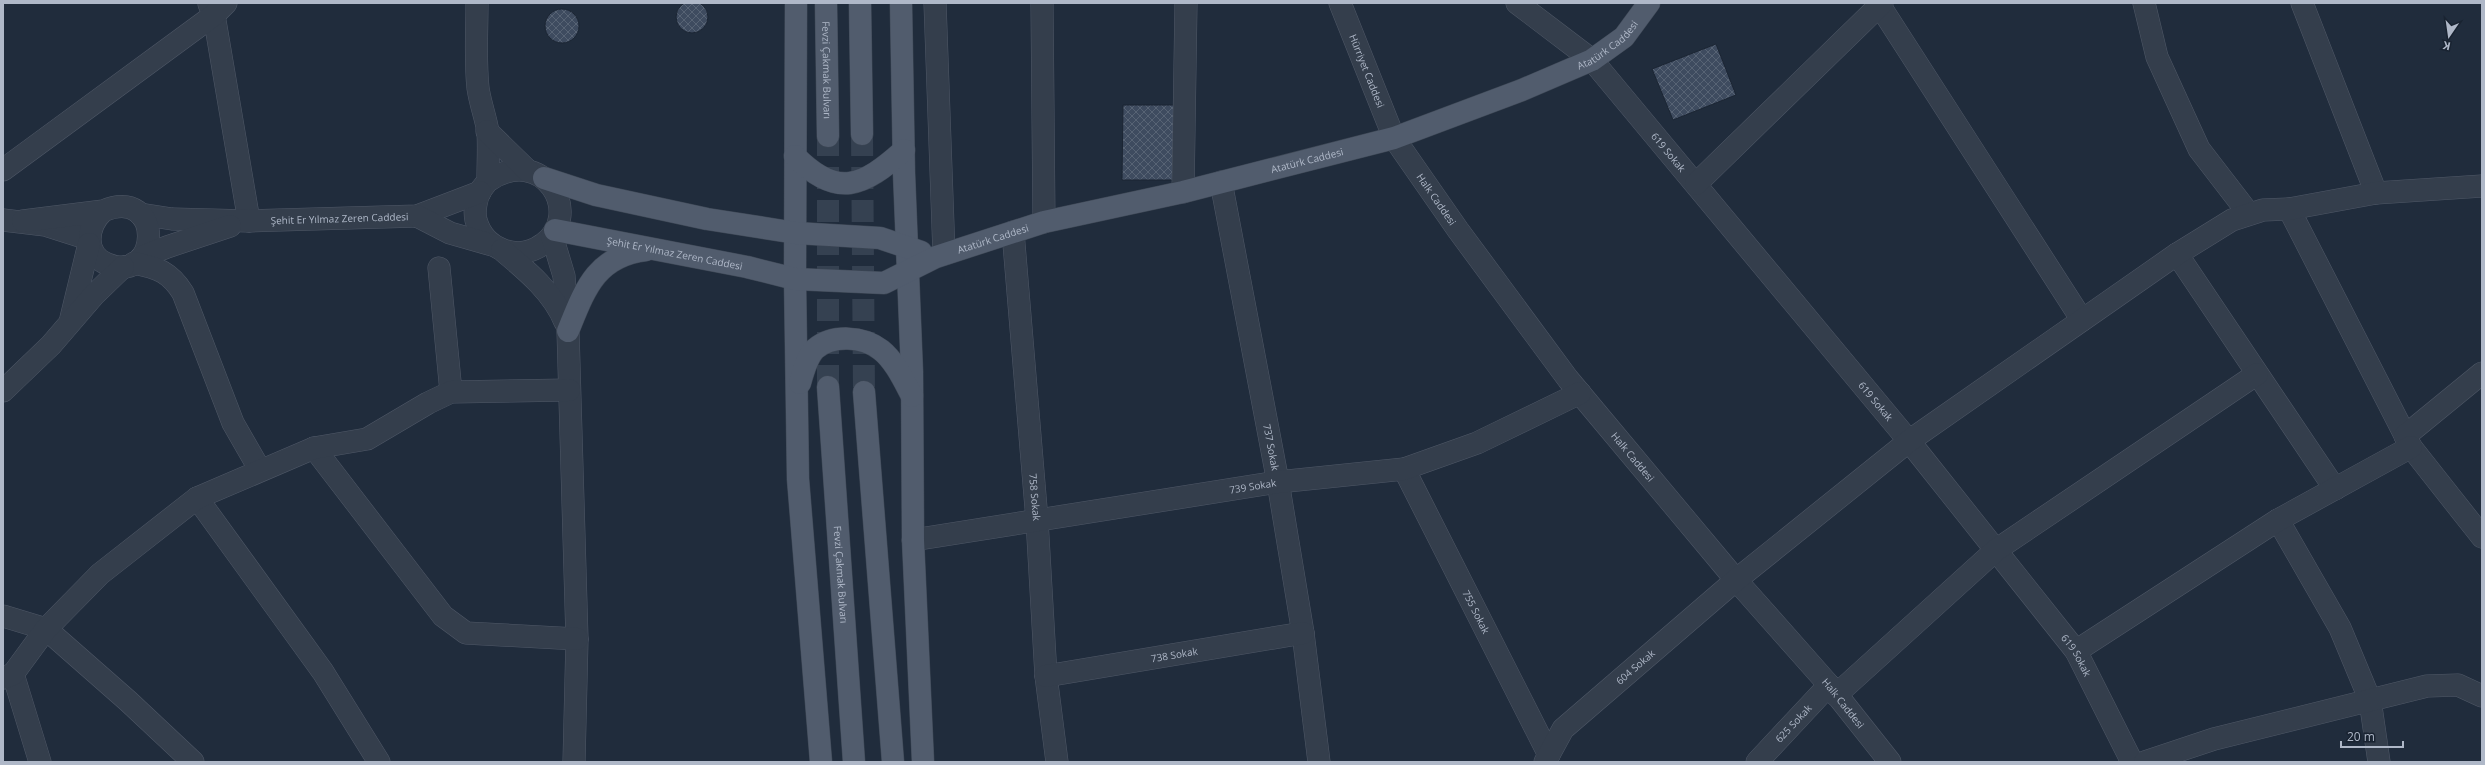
<svg xmlns="http://www.w3.org/2000/svg" width="2485" height="765" viewBox="0 0 2485 765" font-family="'Open Sans',sans-serif">
  <style>
    .building { fill: url(#building-cross-hatch); stroke: #1b2533 }
    .lines { fill: none; stroke-linecap: round; stroke-linejoin: round }
    .major-tunnel { stroke: #354151; stroke-width: 22; stroke-dasharray: 22 11; stroke-linecap: butt }
    .minor-casing { stroke: #4f5867; stroke-width: 23 }
    .major-casing { stroke: #3d4755; stroke-width: 23 }
    .minor { stroke: #343e4c; stroke-width: 22 }
    .major { stroke: #515c6d; stroke-width: 22 }
    .labels { text-anchor: middle; stroke-width: 3; stroke-linejoin: round; paint-order: stroke }
    .street-label { font-size: 10px; fill: #afb8c8; stroke: #192331 }
  </style>
  <defs>
    <pattern id="building-cross-hatch" width="8" height="8" patternUnits="userSpaceOnUse"><rect width="8" height="8" fill="#3e4b5f"/><path d="M0 0l8 8M0 8l8-8" fill="none" stroke="#576374"/></pattern>
  </defs>
  <rect width="100%" height="100%" fill="#202c3c"/>
  <!-- building -->
  <g class="building">
    <circle cx="692" cy="17" r="16"/>
    <circle cx="562" cy="26" r="17"/>
    <polygon points="1716,44 1736,95 1673,120 1652,69"/>
    <polygon points="1123,105 1180,105 1179,180 1122,180"/>
  </g>
  <g class="lines">
    <!-- major-tunnel -->
    <g class="major-tunnel">
      <polyline points="862,134 864,392"/>
      <polyline points="828,387 828,136"/>
    </g>
    <defs>
      <g id="minor">
        <path d="M477 3C477 31 475 60 478 88 480 103 486 118 488 132 489 147 488 163 488 178 488 183 483 186 481 190 476 198 474 211 476 220 484 250 519 262 543 244 585 214 543 143 488 181"/>
        <polyline points="935,3 944,254"/>
        <polyline points="1042,3 1044,222"/>
        <path id="s1" d="M1340 3 1394 138 1458 230 1568 379 1736 580 1829 685 1890 762"/>
        <path id="s2" d="M1517 3 1592 60 1909 441 2076 651 2132 762"/>
        <polyline points="2144,3 2157,57 2199,149 2249,214"/>
        <polyline points="2302,3 2376,193"/>
        <polyline points="209,4 214,15 249,221"/>
        <polyline points="1880,6 2082,320"/>
        <polyline points="487,131 527,170"/>
        <polyline points="3,170 214,15 226,3"/>
        <path id="s3" d="M1221 182 1278 482 1303 633 1319 762"/>
        <polyline points="1696,184 1882,3"/>
        <polyline points="1183,192 1186,3"/>
        <polyline points="2289,209 2411,447 2482,537"/>
        <path id="s4" d="M140 214 172 219 249 221 417 216 480 192"/>
        <polyline points="417,216 450,233 492,245"/>
        <polyline points="3,220 45,225 89,239"/>
        <path d="M23 221 103 211C165 185 161 286 107 264 83 254 87 226 103 211"/>
        <path id="s5" d="M1013 232 1037 520 1046 676 1057 762"/>
        <polyline points="552,236 564,276 568,331 577,639 574,762"/>
        <path d="M502 250C526 270 553 292 565 322"/>
        <polyline points="2177,254 2335,489"/>
        <polyline points="142,257 167,247 230,226"/>
        <path d="M134 263C158 268 170 272 183 293L233 423 260 470"/>
        <polyline points="439,268 451,392"/>
        <polyline points="71,318 89,244"/>
        <polyline points="3,391 51,345 94,295 123,267"/>
        <polyline points="2405,436 2482,373"/>
        <polyline points="314,448 443,616 466,633 577,639"/>
        <path id="s6" d="M1404 469 1549 755"/>
        <polyline points="197,498 323,672 379,762"/>
        <polyline points="2278,520 2340,628 2370,700 2379,762"/>
        <path id="s7" d="M913 540 1278 482 1404 469 1477 443 1580 393"/>
        <polyline points="3,616 46,629 128,701 193,762"/>
        <polyline points="2076,651 2278,520 2411,447"/>
        <polyline points="13,674 40,762"/>
        <path id="s8" d="M1046 676 1303 633"/>
        <polyline points="3,678 13,674 46,629 100,574 197,498 314,448 367,439 428,403 451,392 569,390"/>
        <polyline points="1836,695 1996,550 2257,374"/>
        <path id="s9" d="M1545 762 1563 729 1736 580 1909 441 2177 254 2232 220 2263 210 2289 209 2376 193 2482 186"/>
        <path id="s10" d="M1757 762 1829 685"/>
        <polyline points="2145,762 2214,739 2427,686 2458,685 2482,696"/>
      </g>
      <g id="major">
        <polyline points="796,3 795,279 798,479 821,762"/>
        <path id="s11" d="M826 3 828 136"/>
        <polyline points="860,3 862,134"/>
        <polyline points="901,3 904,173 912,372 913,540 923,762"/>
        <path d="M795 156C837 199 863 187 904 150"/>
        <polyline points="544,178 596,195 707,219 796,233 880,238 921,252"/>
        <path id="s12" d="M555 230 747 267 795 279 884 283 936 257 1044 222 1183 192 1394 138 1522 90 1592 60 1624 37 1649 3"/>
        <path d="M568 331C585 289 596 256 646 250"/>
        <path d="M800 383C803 372 807 357 815 349 833 334 863 336 881 350 895 361 904 381 912 396"/>
        <path id="s13" d="M828 387 854 762"/>
        <polyline points="864,392 893,762"/>
      </g>
    </defs>
    <!-- minor casing -->
    <use href="#minor" class="minor-casing"/>
    <!-- major casing -->
    <use href="#major" class="major-casing"/>
    <!-- minor -->
    <use href="#minor" class="minor"/>
    <!-- major -->
    <use href="#major" class="major"/>
  </g>
  <g class="labels">
    <!-- street labels -->
    <g class="street-label">
      <text dy="4" stroke="none"><textPath href="#s12" startOffset="1100">Atatürk Caddesi</textPath></text>
      <text dy="4" stroke="none"><textPath href="#s11" startOffset="67">Fevzi Çakmak Bulvarı</textPath></text>
      <text dy="4" stroke="none"><textPath href="#s1" startOffset="73">Hürriyet Caddesi</textPath></text>
      <text dy="4" stroke="none"><textPath href="#s2" startOffset="214">619 Sokak</textPath></text>
      <text dy="4" stroke="none"><textPath href="#s12" startOffset="776">Atatürk Caddesi</textPath></text>
      <text dy="4" stroke="none"><textPath href="#s1" startOffset="220">Halk Caddesi</textPath></text>
      <text dy="4" stroke="none"><textPath href="#s4" startOffset="200">Şehit Er Yılmaz Zeren Caddesi</textPath></text>
      <text dy="4" stroke="none"><textPath href="#s12" startOffset="452">Atatürk Caddesi</textPath></text>
      <text dy="4" stroke="none"><textPath href="#s12" startOffset="122">Şehit Er Yılmaz Zeren Caddesi</textPath></text>
      <text dy="4" stroke="none"><textPath href="#s2" startOffset="538">619 Sokak</textPath></text>
      <text dy="4" stroke="none"><textPath href="#s3" startOffset="270">737 Sokak</textPath></text>
      <text dy="4" stroke="none"><textPath href="#s1" startOffset="544">Halk Caddesi</textPath></text>
      <text dy="4" stroke="none"><textPath href="#s7" startOffset="344">739 Sokak</textPath></text>
      <text dy="4" stroke="none"><textPath href="#s5" startOffset="266">758 Sokak</textPath></text>
      <text dy="4" stroke="none"><textPath href="#s13" startOffset="188">Fevzi Çakmak Bulvarı</textPath></text>
      <text dy="4" stroke="none"><textPath href="#s6" startOffset="160">755 Sokak</textPath></text>
      <text dy="4" stroke="none"><textPath href="#s8" startOffset="130">738 Sokak</textPath></text>
      <text dy="4" stroke="none"><textPath href="#s2" startOffset="862">619 Sokak</textPath></text>
      <text dy="4" stroke="none"><textPath href="#s9" startOffset="133">604 Sokak</textPath></text>
      <text dy="4" stroke="none"><textPath href="#s1" startOffset="868">Halk Caddesi</textPath></text>
      <text dy="4" stroke="none"><textPath href="#s10" startOffset="53">625 Sokak</textPath></text>
    </g>
  </g>
  <!-- border -->
  <rect width="2485" height="765" fill="none" stroke="#afb8c8" stroke-width="8"/>
  <!-- north arrow -->
  <g transform="translate(2449 36) rotate(193)" stroke="#192331" stroke-width="3" paint-order="stroke">
  <path d="M0-3L7 15L0 10L-7 15Z" fill="#afb8c8"/>
  <text y="-6" font-size="11" font-weight="bold" text-anchor="middle" fill="#afb8c8">K</text>
  </g>
  <!-- scale -->
  <path d="M2341 741v6h62v-6" fill="none" stroke="#afb8c8" stroke-width="2"/>
  <text x="2347" y="741" font-size="12" fill="#afb8c8" stroke="#192331" stroke-width="3" paint-order="stroke">20 m</text>
</svg>
